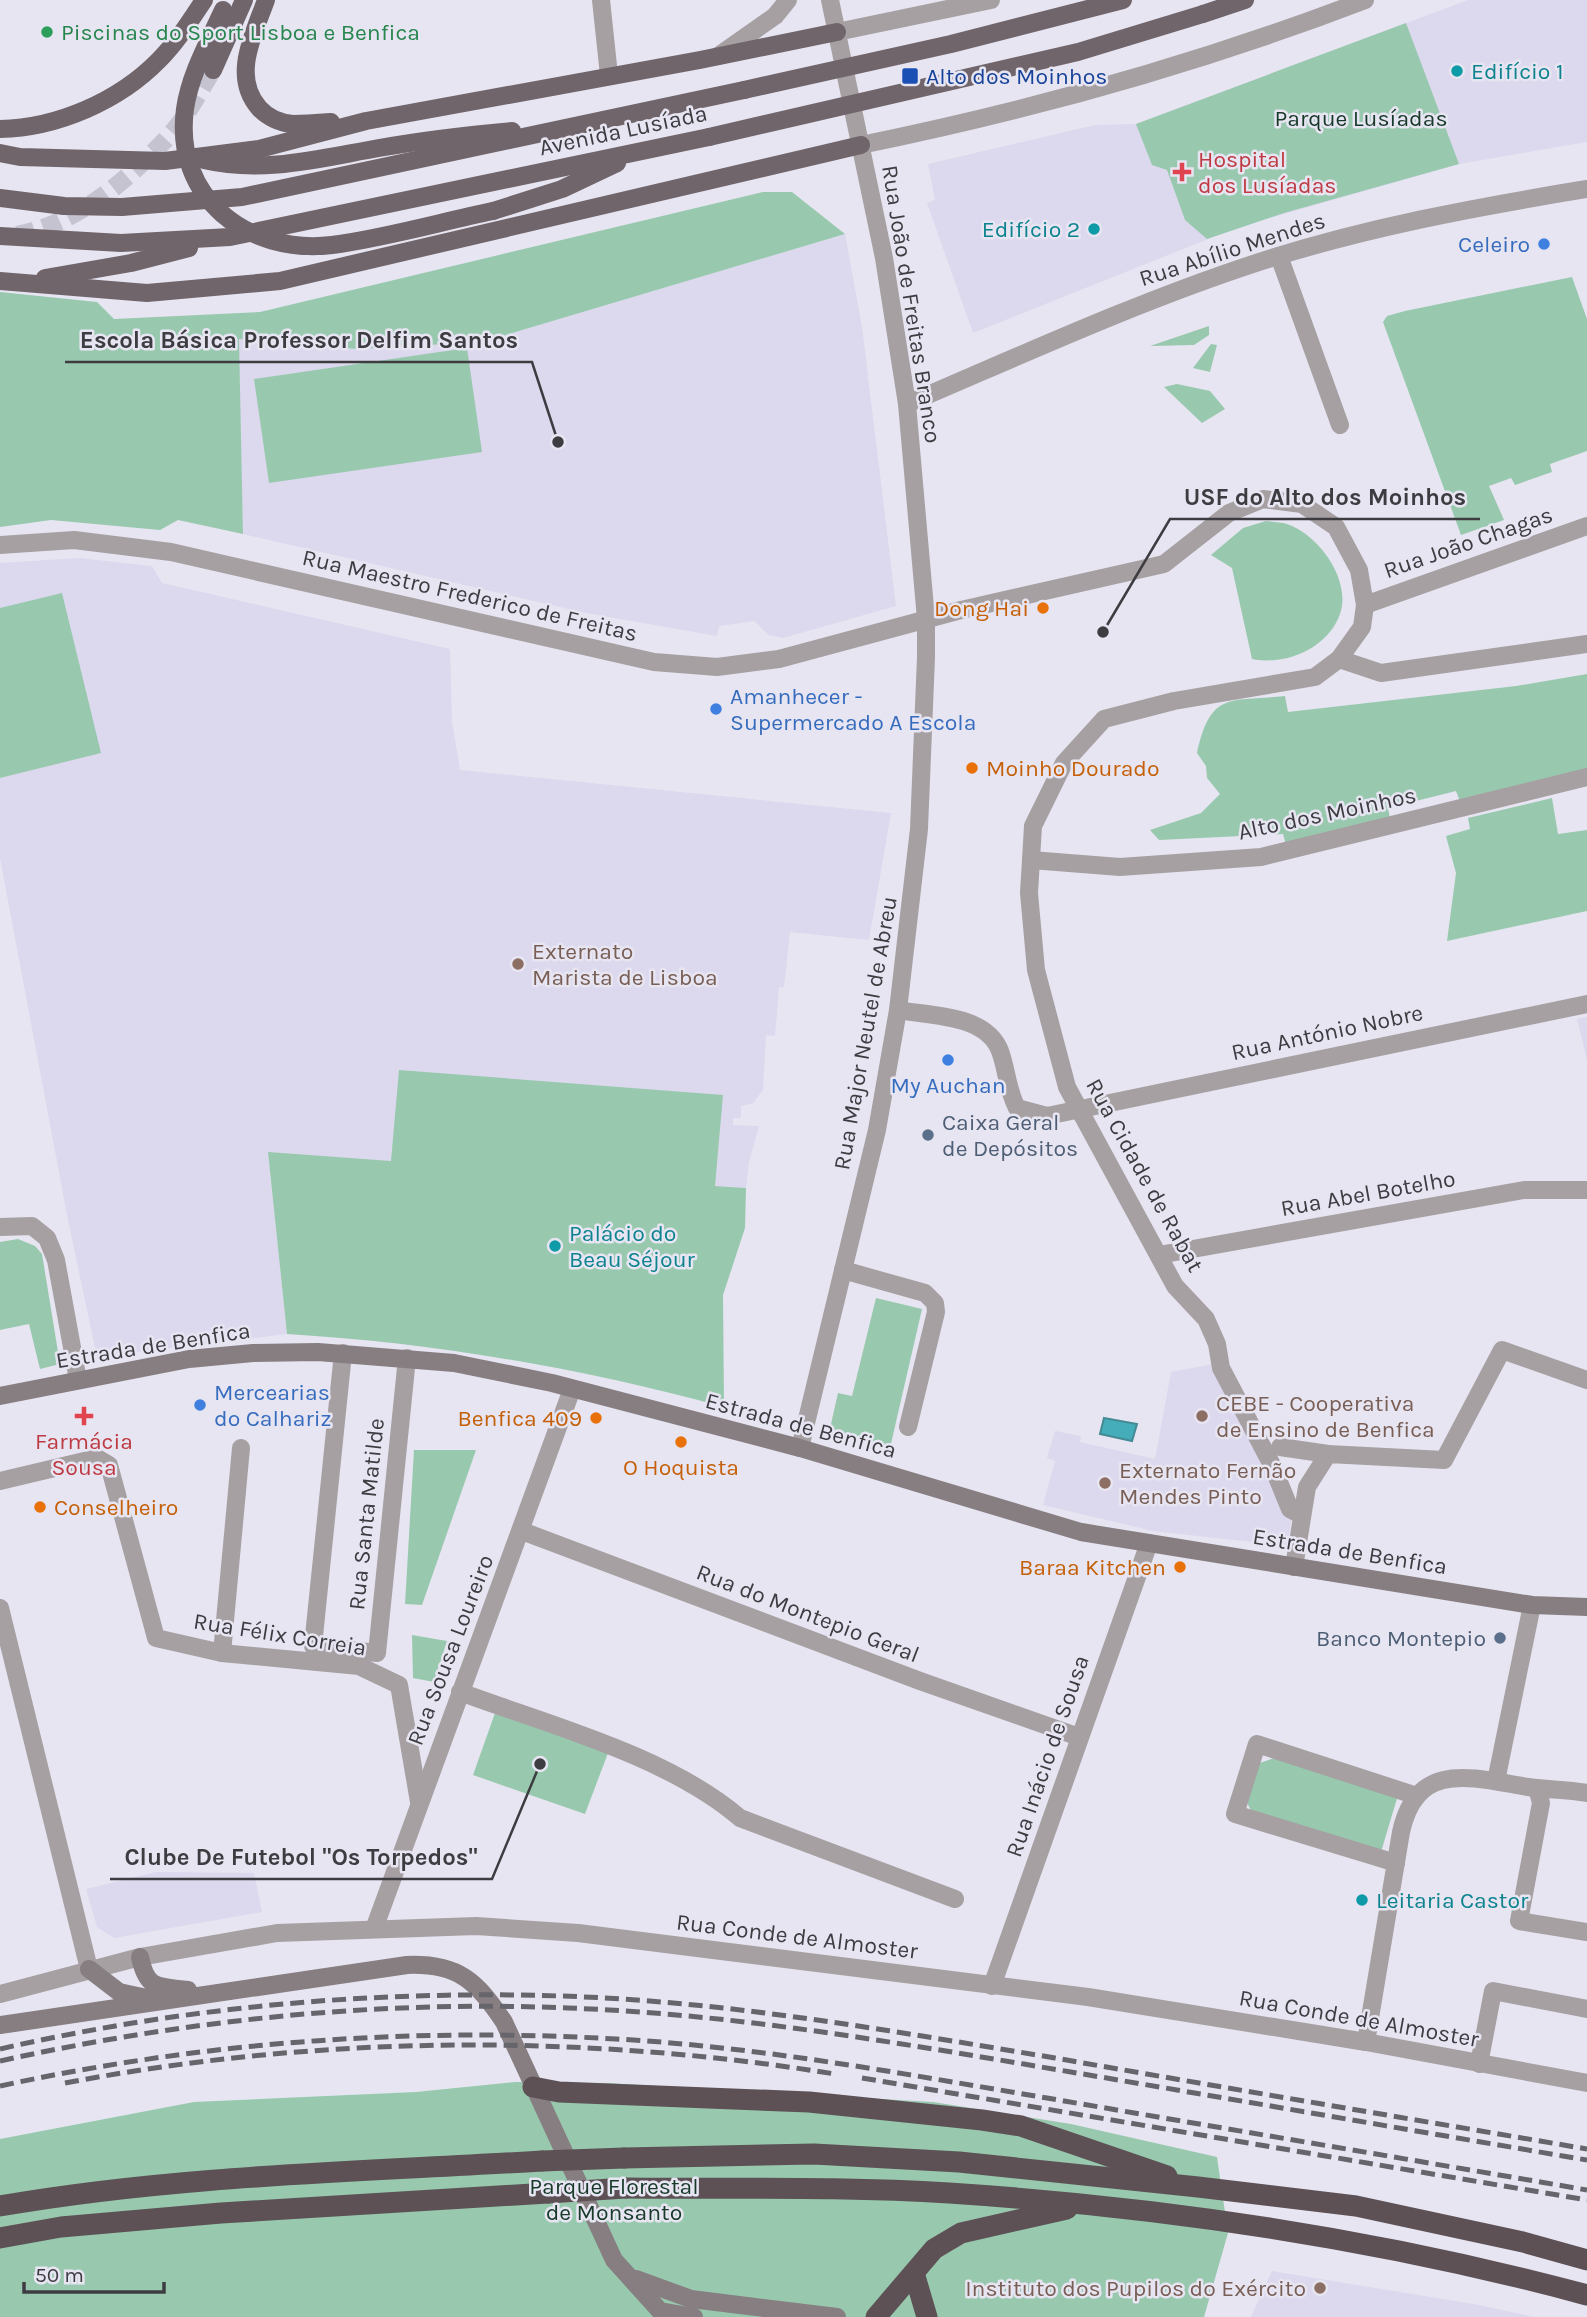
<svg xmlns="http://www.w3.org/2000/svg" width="1587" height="2317" viewBox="0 0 1587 2317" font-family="Karla,sans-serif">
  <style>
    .built { fill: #dcd8ed }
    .green { fill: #98c9ae }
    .water { fill: #45acb9; stroke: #438a95; stroke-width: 2 }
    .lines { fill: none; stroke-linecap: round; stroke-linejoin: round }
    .primary-tunnel { stroke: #c5c3cf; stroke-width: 18; stroke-dasharray: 18 9; stroke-linecap: butt }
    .street { stroke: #a6a0a2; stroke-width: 18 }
    .secondary { stroke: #877e81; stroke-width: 18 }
    .primary { stroke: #70656a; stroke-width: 18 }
    .highway { stroke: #5d5156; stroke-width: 21 }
    .rail { stroke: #66656c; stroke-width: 5; stroke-dasharray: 14 7; stroke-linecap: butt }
    .primary-bridge { stroke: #70656a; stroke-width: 18 }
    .highway-bridge { stroke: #5d5156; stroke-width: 21 }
    .leisure-dot { fill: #2e9e5b; stroke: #e7e5f2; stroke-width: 2.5 }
    .culture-dot { fill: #0f9aa8; stroke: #e7e5f2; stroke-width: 2.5 }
    .transit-dot { fill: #1a4fb4; stroke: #e7e5f2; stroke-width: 2.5 }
    .health-dot { fill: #e0444e; stroke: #e7e5f2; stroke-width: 2.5 }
    .shop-dot { fill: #3f7fe0; stroke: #e7e5f2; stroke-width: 2.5 }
    .food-dot { fill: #e8710a; stroke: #e7e5f2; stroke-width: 2.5 }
    .education-dot { fill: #8d6e63; stroke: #e7e5f2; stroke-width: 2.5 }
    .service-dot { fill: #5c6f8a; stroke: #e7e5f2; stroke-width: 2.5 }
    .labels { text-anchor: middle; stroke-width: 5; stroke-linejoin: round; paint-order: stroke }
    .leisure-label { font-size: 23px; fill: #27864d; stroke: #e7e5f2; text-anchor: start }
    .culture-label { font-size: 23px; fill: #0d838f; stroke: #e7e5f2; text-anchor: start }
    .transit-label { font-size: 23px; fill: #164399; stroke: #e7e5f2; text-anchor: start }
    .park-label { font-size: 23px; fill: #163928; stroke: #e7e5f2 }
    .street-label { font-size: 23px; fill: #3d3c41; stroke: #e7e5f2 }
    .health-label { font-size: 23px; fill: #be3a42; stroke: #e7e5f2; text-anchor: start }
    .shop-label { font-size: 23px; fill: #366cbe; stroke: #e7e5f2; text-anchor: start }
    .food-label { font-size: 23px; fill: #c56008; stroke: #e7e5f2; text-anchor: end }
    .education-label { font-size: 23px; fill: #785e54; stroke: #e7e5f2; text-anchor: start }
    .service-label { font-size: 23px; fill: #4e5e75; stroke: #e7e5f2; text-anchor: start }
    .leader { fill: none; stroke: #3d3c41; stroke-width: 2.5 }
    .callout-dot { fill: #3d3c41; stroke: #e7e5f2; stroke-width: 2.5 }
    .callout-label { font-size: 24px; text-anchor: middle; font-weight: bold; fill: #3d3c41; stroke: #e7e5f2; stroke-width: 5; stroke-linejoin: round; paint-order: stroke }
  </style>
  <rect width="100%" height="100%" fill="#e7e5f2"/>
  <!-- built -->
  <g class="built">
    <polygon points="1468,0 1587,0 1587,142 1459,164 1238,227 973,333 927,203 935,200 928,164 1095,125 1136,124"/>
    <polygon points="845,234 862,327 896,606 783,638 769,635 754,621 719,626 717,636 586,613 243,534 238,339 357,349 482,342"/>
    <polygon points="79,558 152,566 162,583 450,649 452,721 460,770 891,813 869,940 790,932 784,987 779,987 775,1036 766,1035 763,1090 753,1103 741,1106 741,1118 733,1118 733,1125 759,1126 749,1162 746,1188 268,1153 287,1334 97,1357 68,1220 0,858 0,563"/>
    <polygon points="1587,1017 1587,1060 1577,1019"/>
    <polygon points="1214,1364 1292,1517 1287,1546 1153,1531 1043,1505 1055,1461 1047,1458 1055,1431 1081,1436 1080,1442 1155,1459 1171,1372"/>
    <polygon points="156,1872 254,1873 262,1912 114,1938 97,1927 86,1889"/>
    <polygon points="1272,2271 1479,2305 1534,2317 1251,2317"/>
  </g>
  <!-- green -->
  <g class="green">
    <polygon points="1406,23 1459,164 1284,213 1207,239 1185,220 1167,170 1152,165 1136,124"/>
    <polygon points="763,192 792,192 845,234 482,342 357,349 239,339 243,534 178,520 160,530 51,520 0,527 0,292 97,302 114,319 260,312"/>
    <polygon points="1572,277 1587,319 1587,451 1550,464 1552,472 1515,485 1511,478 1489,486 1504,520 1461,535 1383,322 1387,316 1405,311"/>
    <polygon points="1209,326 1209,335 1194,345 1150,346"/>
    <polygon points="1211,344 1217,345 1210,372 1193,368"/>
    <polygon points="467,348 482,452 269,483 254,379"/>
    <polygon points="1177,384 1210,391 1225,409 1202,423 1164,387"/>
    <path d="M1266 521C1273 522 1281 522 1287 524 1318 534 1352 580 1340 614 1328 648 1286 666 1252 659L1232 568 1211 555 1243 528Z"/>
    <polygon points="62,593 101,753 0,778 0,608"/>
    <path d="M1587 674V770L1461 804 1456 791 1388 808 1390 819 1286 845 1283 834 1159 840 1150 830 1201 813 1220 794 1207 778 1206 766 1197 753C1211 690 1230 702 1285 696L1288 712 1516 686Z"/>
    <polygon points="1552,798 1558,834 1587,830 1587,911 1447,941 1456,873 1446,836 1470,829 1468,818"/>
    <path d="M399 1070 723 1095 715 1186 746 1188 745 1228 723 1295 724 1407C580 1368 436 1343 287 1334L268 1152 391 1161Z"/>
    <polygon points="18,1239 35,1246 42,1254 60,1364 40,1369 29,1324 0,1330 0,1242"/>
    <polygon points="876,1298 922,1309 890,1448 829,1433 838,1393 852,1396"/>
    <polygon points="414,1450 476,1450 422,1605 405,1604"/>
    <polygon points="412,1635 447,1641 434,1682 413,1678"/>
    <polygon points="495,1713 608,1753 585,1814 473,1775"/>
    <polygon points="1277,1757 1398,1795 1381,1852 1254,1816 1245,1799 1260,1763"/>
    <polygon points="515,2082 607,2083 933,2102 1071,2124 1217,2157 1228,2233 1204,2317 0,2317 0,2139 194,2102 416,2092"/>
  </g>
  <!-- water -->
  <polygon class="water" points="1104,1418 1137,1424 1132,1441 1100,1434"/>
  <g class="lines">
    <!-- primary-tunnel -->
    <path class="primary-tunnel" d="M17 235C80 223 133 176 175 129 189 112 201 89 213 70"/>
    <!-- street -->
    <g class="street">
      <polyline points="601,0 609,75"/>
      <polyline points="837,32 991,0"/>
      <polyline points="718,56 775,16 788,0"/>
      <path d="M861 145C1033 110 1201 63 1365 0"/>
      <polyline points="1279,256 1340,425"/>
      <path d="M907 404C1022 355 1137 302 1256 263 1363 228 1476 207 1587 189"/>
      <polyline points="0,545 74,540 171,552 654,662 717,667 779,659 961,610 1164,564 1229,513 1263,499 1302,504 1336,527 1359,570 1365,605 1362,627 1339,659 1315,677 1174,701 1104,719 1064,763 1033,826 1029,893 1036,970 1067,1087 1175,1286 1206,1319 1217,1344 1221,1368 1272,1465 1290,1509 1301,1515"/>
      <polyline points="1365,605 1587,526"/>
      <polyline points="1339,659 1381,673 1587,644"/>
      <polyline points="1031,860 1120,867 1261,857 1587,777"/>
      <path d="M898 1010C930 1016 986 1014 1000 1051 1007 1070 1007 1089 1017 1108L1047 1116 1587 1004"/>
      <polyline points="0,1227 32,1226 47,1238 56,1260 78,1380"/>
      <polyline points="1159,1255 1524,1190 1587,1190"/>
      <polyline points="843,1270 925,1293 935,1303 936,1312 908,1427"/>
      <polyline points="343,1353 313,1646 377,1653 407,1358"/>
      <polyline points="1280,1447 1328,1454"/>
      <polyline points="800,1448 877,1130 898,1010 919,829 926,657 926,619 907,404 884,258 830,0"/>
      <polyline points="0,1481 97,1458 109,1465 156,1638 222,1653 359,1666 399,1685 419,1802"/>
      <polyline points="522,1531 920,1681 1079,1737"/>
      <polyline points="1294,1567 1307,1487 1328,1454 1444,1460 1502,1350 1587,1380"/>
      <polyline points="0,1608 89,1969"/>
      <polyline points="222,1653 241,1448"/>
      <path d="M460 1692C549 1725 668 1756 740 1818L955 1899"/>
      <polyline points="1496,1781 1532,1605"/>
      <polyline points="1537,1788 1541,1803 1519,1921 1587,1932"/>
      <polyline points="1396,1863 1235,1814 1257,1744 1417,1796"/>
      <polyline points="374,1929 572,1389"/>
      <polyline points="992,1986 1149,1543"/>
      <polyline points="0,1994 140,1957 277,1933 476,1926 578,1933 1088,1997 1366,2042 1587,2083"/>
      <path d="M1366 2042 1401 1832C1417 1759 1473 1778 1528 1787 1547 1790 1567 1789 1587 1793"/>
      <polyline points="1479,2064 1493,1991 1587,2009"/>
    </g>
    <!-- secondary -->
    <g class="secondary">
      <polyline points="0,1396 189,1359 253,1353 318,1352 454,1363 552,1383 800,1448 1081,1532 1532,1605 1587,1607"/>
      <path d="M140 1957C147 1991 159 1986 188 1990"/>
      <polyline points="89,1969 119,1992 147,1998"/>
      <path d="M0 2025 407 1965C458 1963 477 1981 504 2022L614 2260 660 2311 694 2317"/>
      <polyline points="636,2279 691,2299 837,2317"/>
    </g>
    <!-- primary -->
    <g class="primary">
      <path d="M266 0C254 34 231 76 259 108 267 117 280 123 293 124 305 124 318 123 331 122"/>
      <polyline points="1203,14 1245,0"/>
      <polyline points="213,70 244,0"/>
      <path d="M0 129C57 128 119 101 159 60 177 42 190 21 204 0"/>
      <polyline points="0,153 20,157 165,161 259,149 366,121 700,60 837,32"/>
      <path d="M204 160C263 174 321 158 379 148 424 140 467 135 512 131"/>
      <polyline points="0,198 64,206 122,207 242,197 744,90"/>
      <polyline points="493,211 562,189 617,163"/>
      <polyline points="0,236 121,243 230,237 709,137"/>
      <polyline points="45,278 131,263 189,248"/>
      <polyline points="0,281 147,293 280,281 861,145"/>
    </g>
    <!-- highway -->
    <g class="highway">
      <polyline points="533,2087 559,2092 809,2102 982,2120 1021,2126 1167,2176"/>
      <polyline points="624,2158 814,2154 959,2162 1198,2187 1356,2206 1523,2242 1587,2260"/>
      <path d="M626 2188C733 2189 842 2186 949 2193 1164 2207 1380 2239 1587 2295"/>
      <path d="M0 2206C178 2175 361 2172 542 2161"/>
      <polyline points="0,2238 61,2227 221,2213 548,2193"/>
      <polyline points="914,2273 927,2317"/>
      <polyline points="876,2317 934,2249 961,2233 1067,2209"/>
    </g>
    <!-- rail -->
    <g class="rail">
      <path d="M0 2049C183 2007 372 1990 560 1996 726 2001 891 2031 1055 2058 1232 2089 1410 2119 1587 2149"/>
      <path d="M0 2061C186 2020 377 2000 568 2008 737 2014 904 2044 1071 2072 1243 2101 1415 2131 1587 2160"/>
      <polyline points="862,2078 1587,2200"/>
      <path d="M65 2083C319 2035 580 2033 835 2074"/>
      <path d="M0 2086C203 2042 409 2027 616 2039 761 2047 904 2074 1047 2098 1227 2129 1407 2159 1587 2190"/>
    </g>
    <!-- primary-bridge -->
    <g class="primary-bridge">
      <path d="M223 10C209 41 190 74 185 109 173 198 248 255 332 245 385 238 440 222 493 211"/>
      <polyline points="744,90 951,44 1123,0"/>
      <polyline points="709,137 1078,52 1203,14"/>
    </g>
    <!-- highway-bridge -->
    <g class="highway-bridge">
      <polyline points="542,2161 624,2158"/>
      <polyline points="548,2193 626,2188"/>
    </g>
  </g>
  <!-- markers -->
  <circle class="leisure-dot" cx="47" cy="32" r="7"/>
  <g class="culture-dot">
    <circle cx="1457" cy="71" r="7"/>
    <circle cx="1094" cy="229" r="7"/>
    <circle cx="555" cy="1246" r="7"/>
    <circle cx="1362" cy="1900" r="7"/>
  </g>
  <rect class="transit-dot" x="901" y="67" width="18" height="18" rx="3.5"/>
  <g class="health-dot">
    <path d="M1178.5 161.5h7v7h7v7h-7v7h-7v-7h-7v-7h7z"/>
    <path d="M80.5 1405.5h7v7h7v7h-7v7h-7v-7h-7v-7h7z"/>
  </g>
  <g class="shop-dot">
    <circle cx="1544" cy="244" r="7"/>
    <circle cx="716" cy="709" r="7"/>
    <circle cx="948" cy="1060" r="7"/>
    <circle cx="200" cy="1405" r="7"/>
  </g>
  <g class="food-dot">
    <circle cx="1043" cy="608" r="7"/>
    <circle cx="972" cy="768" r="7"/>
    <circle cx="596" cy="1418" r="7"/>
    <circle cx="681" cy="1442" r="7"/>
    <circle cx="40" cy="1507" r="7"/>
    <circle cx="1180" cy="1567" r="7"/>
  </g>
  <g class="education-dot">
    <circle cx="518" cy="964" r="7"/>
    <circle cx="1202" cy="1416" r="7"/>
    <circle cx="1105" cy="1483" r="7"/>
    <circle cx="1320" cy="2288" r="7"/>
  </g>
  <g class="service-dot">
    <circle cx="928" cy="1135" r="7"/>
    <circle cx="1500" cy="1638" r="7"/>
  </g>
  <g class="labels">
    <!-- leisure labels -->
    <g class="leisure-label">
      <text x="61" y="40">Piscinas do Sport Lisboa e Benfica</text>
    </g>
    <!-- culture labels -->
    <g class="culture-label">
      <text x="1471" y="79">Edifício 1</text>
      <text x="1080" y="237" text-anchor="end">Edifício 2</text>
      <text x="569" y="1241">Palácio do<tspan x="569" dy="26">Beau Séjour</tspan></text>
      <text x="1376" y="1908">Leitaria Castor</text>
    </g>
    <!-- transit labels -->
    <g class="transit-label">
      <text x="926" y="84">Alto dos Moinhos</text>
    </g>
    <!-- park labels -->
    <g class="park-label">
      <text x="1361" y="126">Parque Lusíadas</text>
      <text x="614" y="2194">Parque Florestal<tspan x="614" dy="26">de Monsanto</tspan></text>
    </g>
    <!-- street labels -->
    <g class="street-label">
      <text transform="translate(623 130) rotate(-12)" y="8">Avenida Lusíada</text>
      <text transform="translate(1232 249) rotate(-18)" y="8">Rua Abílio Mendes</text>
      <text transform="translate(912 304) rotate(81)" y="8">Rua João de Freitas Branco</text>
      <text transform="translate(1468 542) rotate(-19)" y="8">Rua João Chagas</text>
      <text transform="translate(470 595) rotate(13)" y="8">Rua Maestro Frederico de Freitas</text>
      <text transform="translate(1327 813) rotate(-12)" y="8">Alto dos Moinhos</text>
      <text transform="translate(1327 1032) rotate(-12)" y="8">Rua António Nobre</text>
      <text transform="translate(865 1033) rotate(-80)" y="8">Rua Major Neutel de Abreu</text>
      <text transform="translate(1145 1175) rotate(61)" y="8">Rua Cidade de Rabat</text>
      <text transform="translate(1368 1193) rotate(-10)" y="8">Rua Abel Botelho</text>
      <text transform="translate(153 1345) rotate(-9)" y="8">Estrada de Benfica</text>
      <text transform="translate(801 1425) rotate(15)" y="8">Estrada de Benfica</text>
      <text transform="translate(366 1514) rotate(-84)" y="8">Rua Santa Matilde</text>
      <text transform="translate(1350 1551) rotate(9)" y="8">Estrada de Benfica</text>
      <text transform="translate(808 1613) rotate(21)" y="8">Rua do Montepio Geral</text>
      <text transform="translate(280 1634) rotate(9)" y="8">Rua Félix Correia</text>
      <text transform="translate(450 1650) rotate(-69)" y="8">Rua Sousa Loureiro</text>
      <text transform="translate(1047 1756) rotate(-71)" y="8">Rua Inácio de Sousa</text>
      <text transform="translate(797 1936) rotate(7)" y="8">Rua Conde de Almoster</text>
      <text transform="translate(1359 2018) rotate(10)" y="8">Rua Conde de Almoster</text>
    </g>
    <!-- health labels -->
    <g class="health-label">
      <text x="1198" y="167">Hospital<tspan x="1198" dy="26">dos Lusíadas</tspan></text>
      <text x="84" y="1449" text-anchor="middle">Farmácia<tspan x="84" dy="26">Sousa</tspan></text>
    </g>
    <!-- shop labels -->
    <g class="shop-label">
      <text x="1530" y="252" text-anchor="end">Celeiro</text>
      <text x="730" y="704">Amanhecer -<tspan x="730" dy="26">Supermercado A Escola</tspan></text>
      <text x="948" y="1093" text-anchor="middle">My Auchan</text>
      <text x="214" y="1400">Mercearias<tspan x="214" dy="26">do Calhariz</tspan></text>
    </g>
    <!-- food labels -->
    <g class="food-label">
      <text x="1029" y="616">Dong Hai</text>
      <text x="986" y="776" text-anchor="start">Moinho Dourado</text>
      <text x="582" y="1426">Benfica 409</text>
      <text x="681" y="1475" text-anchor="middle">O Hoquista</text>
      <text x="54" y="1515" text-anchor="start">Conselheiro</text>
      <text x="1166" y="1575">Baraa Kitchen</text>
    </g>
    <!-- education labels -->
    <g class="education-label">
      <text x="532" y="959">Externato<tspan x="532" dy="26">Marista de Lisboa</tspan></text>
      <text x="1216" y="1411">CEBE - Cooperativa<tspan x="1216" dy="26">de Ensino de Benfica</tspan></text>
      <text x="1119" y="1478">Externato Fernão<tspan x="1119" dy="26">Mendes Pinto</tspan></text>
      <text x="1306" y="2296" text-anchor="end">Instituto dos Pupilos do Exército</text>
    </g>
    <!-- service labels -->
    <g class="service-label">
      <text x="942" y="1130">Caixa Geral<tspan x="942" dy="26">de Depósitos</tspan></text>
      <text x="1486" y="1646" text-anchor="end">Banco Montepio</text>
    </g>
  </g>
  <!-- callouts -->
  <path class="leader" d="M558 442L532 362H65M1103 632L1170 519H1480M540 1764L492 1879H110"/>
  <g class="callout-dot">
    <circle cx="558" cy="442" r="7"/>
    <circle cx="1103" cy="632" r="7"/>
    <circle cx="540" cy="1764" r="7"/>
  </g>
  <g class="callout-label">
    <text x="299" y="348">Escola Básica Professor Delfim Santos</text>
    <text x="1325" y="505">USF do Alto dos Moinhos</text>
    <text x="301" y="1865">Clube De Futebol "Os Torpedos"</text>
  </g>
  <!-- scale -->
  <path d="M24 2282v10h140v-10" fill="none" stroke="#3d3c41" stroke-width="3.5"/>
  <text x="35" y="2282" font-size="21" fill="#3d3c41" stroke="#e7e5f2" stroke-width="5" paint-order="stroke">50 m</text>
</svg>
